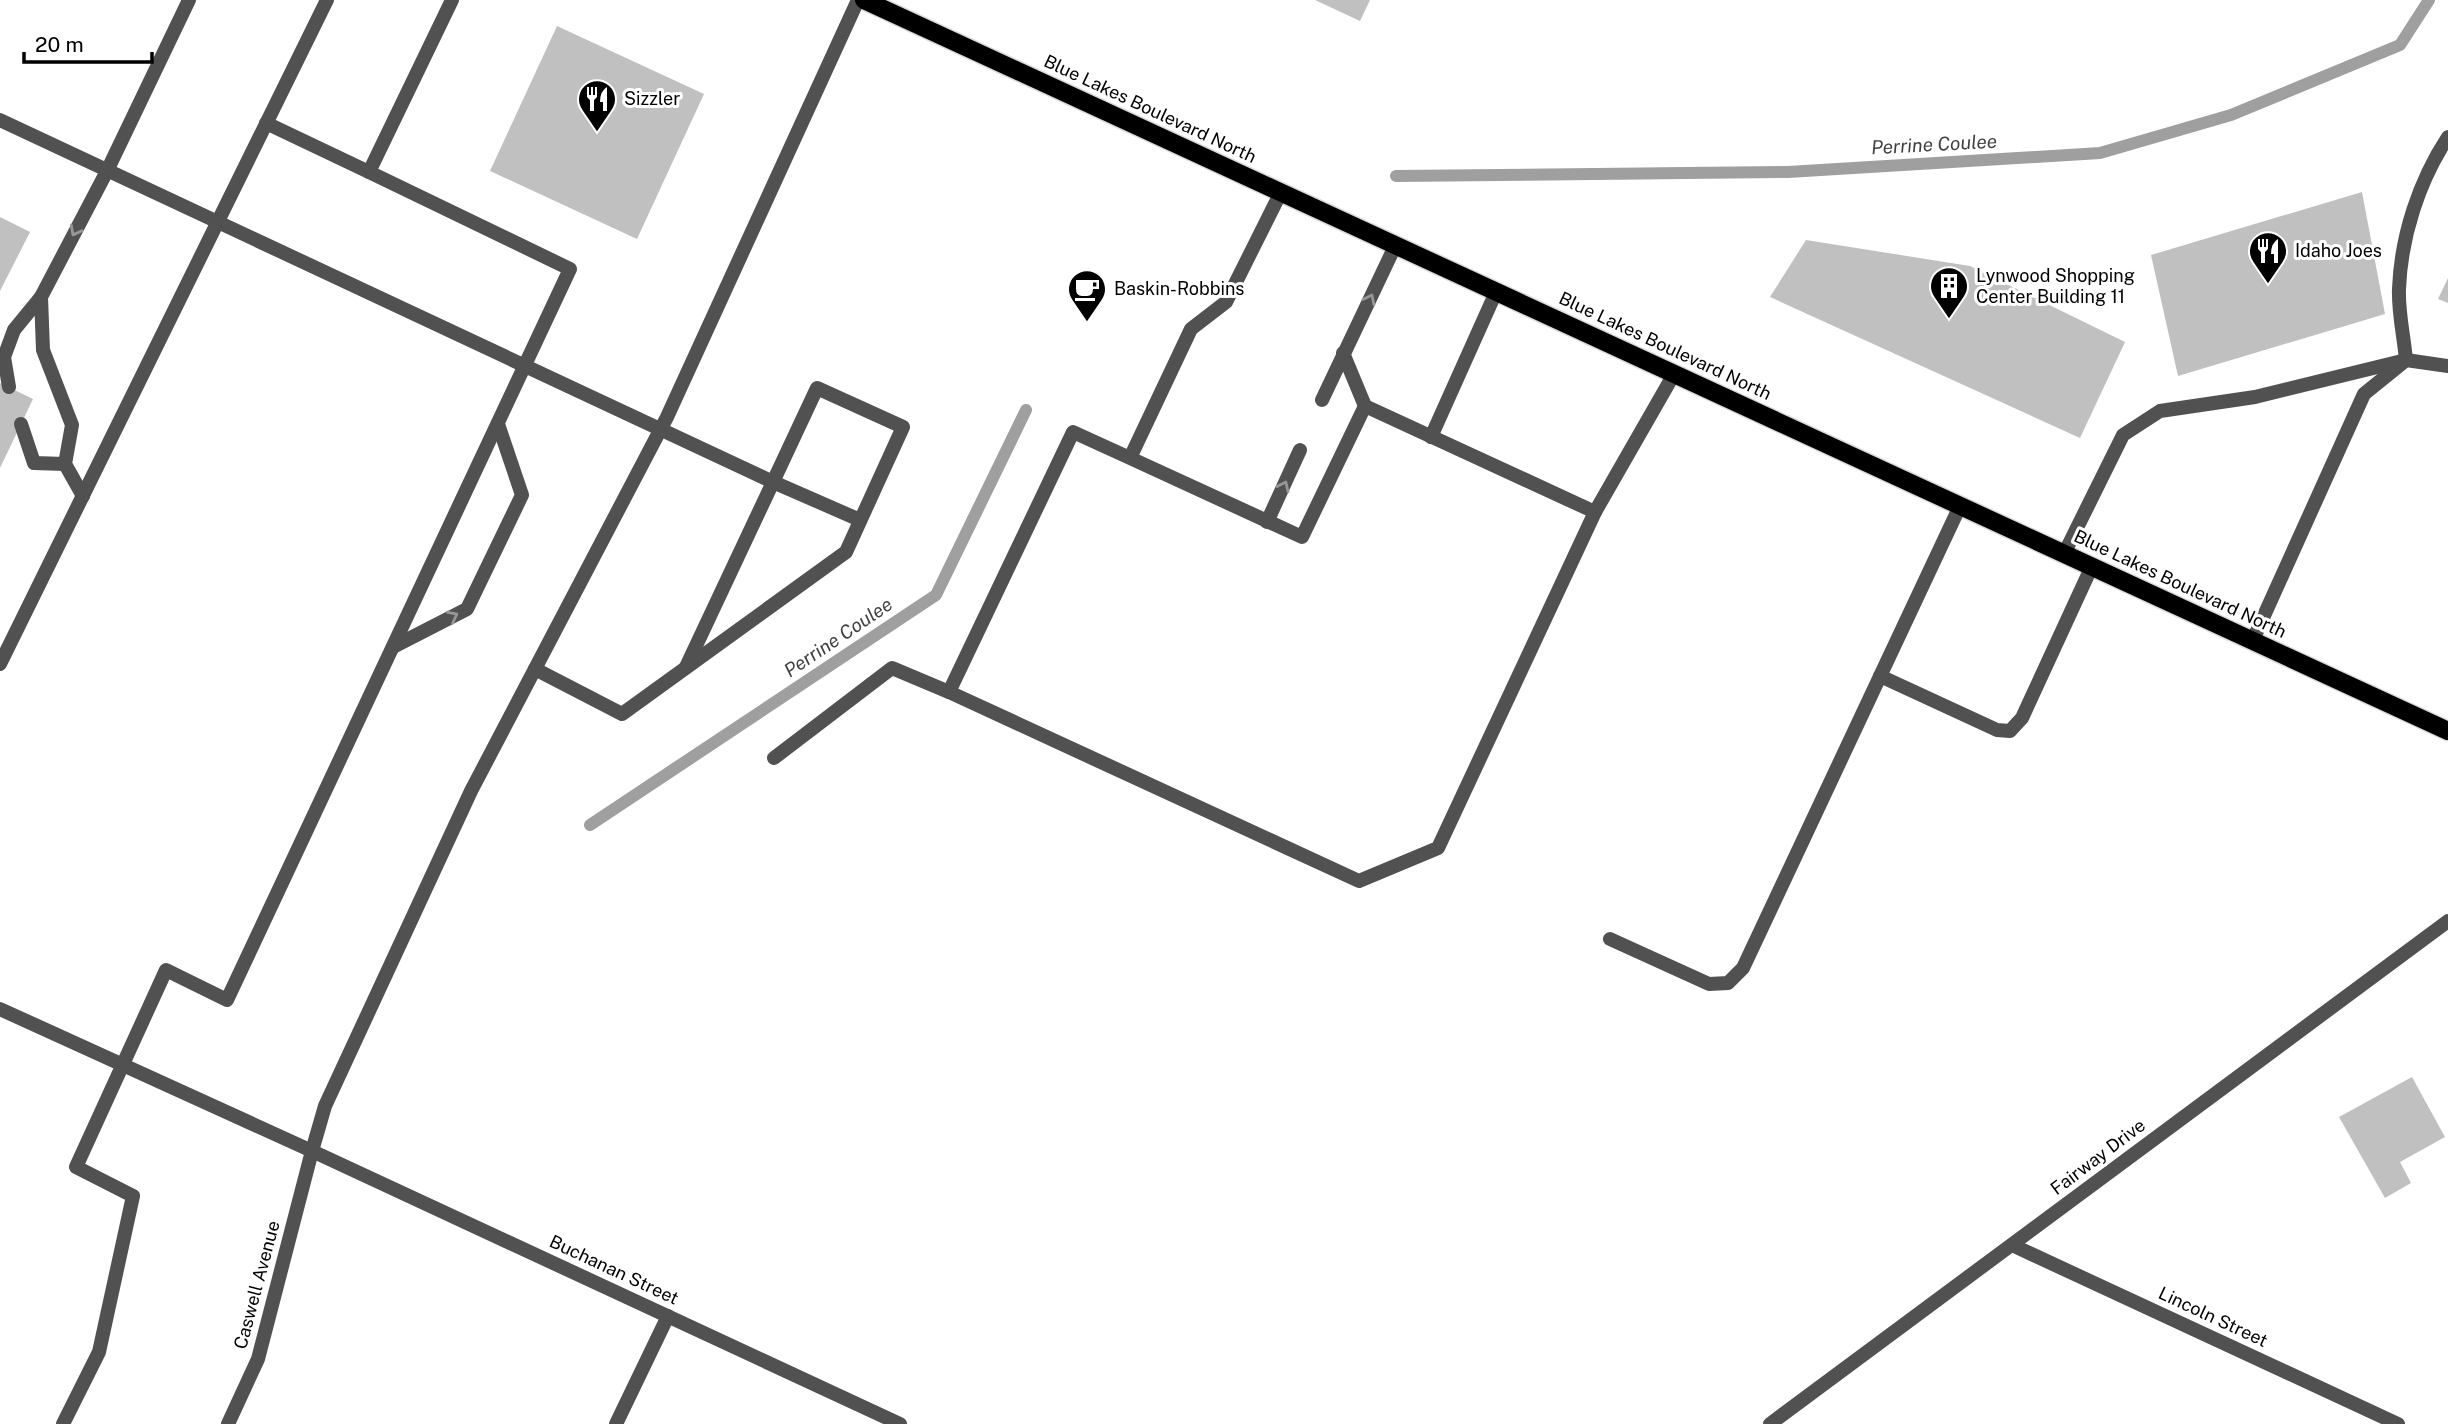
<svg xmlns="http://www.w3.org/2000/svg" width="2448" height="1424" viewBox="0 0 2448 1424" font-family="'Public Sans',sans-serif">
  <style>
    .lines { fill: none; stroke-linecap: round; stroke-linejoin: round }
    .stream { stroke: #9f9f9f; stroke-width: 12 }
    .building { fill: #c0c0c0 }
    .primary-casing { stroke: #dbdbdb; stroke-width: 21 }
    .service { stroke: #515151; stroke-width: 14 }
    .minor { stroke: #515151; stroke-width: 14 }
    .tertiary { stroke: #515151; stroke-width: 14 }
    .primary { stroke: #000; stroke-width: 18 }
    .oneway { stroke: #979797 }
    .labels { text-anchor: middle; stroke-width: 6; stroke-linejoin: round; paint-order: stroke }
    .poi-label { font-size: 18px; fill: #000; stroke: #fff; text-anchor: start }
    .street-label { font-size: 18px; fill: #000; stroke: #fff }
    .water-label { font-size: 19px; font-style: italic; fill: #404040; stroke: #fff }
  </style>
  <rect width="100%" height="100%" fill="#fff"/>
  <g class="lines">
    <!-- stream -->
    <g class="stream">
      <polyline points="1396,176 1788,172 2100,153 2231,115 2400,45 2429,0"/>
      <polyline points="590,825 936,595 1026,410"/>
    </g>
  </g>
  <!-- building -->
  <g class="building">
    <polygon points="1315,0 1370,0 1360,21"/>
    <polygon points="557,26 704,94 637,239 490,171"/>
    <polygon points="2362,192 2385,314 2178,376 2151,255"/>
    <polygon points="0,217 30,232 0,291"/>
    <polygon points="1806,240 1970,266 2125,342 2080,438 1770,297"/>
    <polygon points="2448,278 2448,303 2438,299"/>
    <polygon points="0,383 33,399 0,468"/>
    <polygon points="2412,1077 2445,1137 2400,1162 2411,1183 2385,1198 2339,1117"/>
  </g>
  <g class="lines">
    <defs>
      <polyline id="primary" points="864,0 2448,731"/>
    </defs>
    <!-- primary casing -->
    <use href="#primary" class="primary-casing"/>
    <!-- service -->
    <g class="service">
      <polyline points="0,120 773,482 817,388 903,427 846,552 622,714 535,669"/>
      <polyline points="266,123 369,172"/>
      <polyline points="1343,353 1365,406"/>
      <polyline points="9,387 4,357 14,330 41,297"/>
      <polyline points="1322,400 1396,244"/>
      <polyline points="21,424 34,463 65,464"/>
      <polyline points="1431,437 1496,292"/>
      <polyline points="1130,458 1073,432 949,692 1359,881 1438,848 1595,512 1365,406 1302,537 1130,458 1191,329 1226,302 1281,192"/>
      <polyline points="83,496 65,464 72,425 43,350 41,297 107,171 189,0"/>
      <polyline points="1595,512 1674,374"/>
      <polyline points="1267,522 1300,450"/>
      <path d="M2064 554 2123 435 2160 411 2255 397 2406 360C2404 337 2398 312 2399 289 2401 236 2419 181 2448 137"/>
      <polyline points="2253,640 2364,394 2406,360 2448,366"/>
      <polyline points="393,647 467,609 522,495 498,424"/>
      <polyline points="0,664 327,0"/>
      <polyline points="686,667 773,482 860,520"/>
      <polyline points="1880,676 1997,730 2010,731 2022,718 2092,566"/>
      <polyline points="774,758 892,668 949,692"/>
      <polyline points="1610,939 1709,984 1728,983 1743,968 1960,506"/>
      <polyline points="0,1009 312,1151"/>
      <polyline points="63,1424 99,1352 133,1196 76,1167 166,970 227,1000 570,269 369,172 452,0"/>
    </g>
    <!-- minor -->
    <g class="minor">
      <polyline points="312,1151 900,1424"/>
      <polyline points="2012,1245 2398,1424"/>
      <polyline points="616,1424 668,1316"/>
      <polyline points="1770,1424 2448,921"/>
    </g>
    <!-- tertiary -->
    <polyline class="tertiary" points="228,1424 258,1359 312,1151 325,1106 471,791 667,417 858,0"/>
    <!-- primary -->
    <use href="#primary" class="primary"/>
  </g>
  <!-- one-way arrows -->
  <defs><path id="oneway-chevron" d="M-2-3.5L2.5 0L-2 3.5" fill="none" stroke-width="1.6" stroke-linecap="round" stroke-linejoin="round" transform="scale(1.75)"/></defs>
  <g class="oneway">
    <use href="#oneway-chevron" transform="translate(75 231) rotate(118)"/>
    <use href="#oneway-chevron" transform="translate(1370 299) rotate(-64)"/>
    <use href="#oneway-chevron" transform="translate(1284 486) rotate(-65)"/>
    <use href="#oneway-chevron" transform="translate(453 616) rotate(-27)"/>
  </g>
  <!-- icons -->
  <defs>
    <symbol id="restaurant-pin" viewBox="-11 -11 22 30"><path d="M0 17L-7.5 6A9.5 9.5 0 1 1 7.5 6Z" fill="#000" stroke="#fff"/><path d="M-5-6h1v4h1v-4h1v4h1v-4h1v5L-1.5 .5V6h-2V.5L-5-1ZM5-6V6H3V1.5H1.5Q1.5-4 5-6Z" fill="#fff"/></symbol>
    <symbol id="building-pin" viewBox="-11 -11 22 30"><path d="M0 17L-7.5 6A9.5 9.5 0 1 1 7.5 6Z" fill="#000" stroke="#fff"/><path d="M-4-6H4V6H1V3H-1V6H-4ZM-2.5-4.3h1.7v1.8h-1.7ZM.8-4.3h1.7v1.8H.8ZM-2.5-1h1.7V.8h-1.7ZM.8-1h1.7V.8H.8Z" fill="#fff"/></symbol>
    <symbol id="cafe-pin" viewBox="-11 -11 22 30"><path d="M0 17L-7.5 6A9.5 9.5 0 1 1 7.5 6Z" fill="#000" stroke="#fff"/><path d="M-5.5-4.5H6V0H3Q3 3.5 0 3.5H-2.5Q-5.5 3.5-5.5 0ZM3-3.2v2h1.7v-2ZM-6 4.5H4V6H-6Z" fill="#fff"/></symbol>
  </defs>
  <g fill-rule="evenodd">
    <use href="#restaurant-pin" x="575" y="77" width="44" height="60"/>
    <use href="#restaurant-pin" x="2246" y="229" width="44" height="60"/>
    <use href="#building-pin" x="1927" y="264" width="44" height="60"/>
    <use href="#cafe-pin" x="1065" y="267" width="44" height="60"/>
  </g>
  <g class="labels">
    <!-- poi labels -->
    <g class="poi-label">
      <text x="624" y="105">Sizzler</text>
      <text x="2295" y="257">Idaho Joes</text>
      <text x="1976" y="282">Lynwood Shopping<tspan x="1976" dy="21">Center Building 11</tspan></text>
      <text x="1114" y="295">Baskin-Robbins</text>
    </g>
    <!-- street labels -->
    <g class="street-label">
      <text transform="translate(1150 109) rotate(25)" y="6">Blue Lakes Boulevard North</text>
      <text transform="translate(1665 346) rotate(25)" y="6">Blue Lakes Boulevard North</text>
      <text transform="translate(2180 584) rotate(25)" y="6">Blue Lakes Boulevard North</text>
      <text transform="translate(2098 1157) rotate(-37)" y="6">Fairway Drive</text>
      <text transform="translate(614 1270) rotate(25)" y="6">Buchanan Street</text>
      <text transform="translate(257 1285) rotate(-75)" y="6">Caswell Avenue</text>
      <text transform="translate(2213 1317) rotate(25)" y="6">Lincoln Street</text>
    </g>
    <!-- water labels -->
    <g class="water-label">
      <text transform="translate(1934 144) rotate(-3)" y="7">Perrine Coulee</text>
      <text transform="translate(838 637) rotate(-34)" y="7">Perrine Coulee</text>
    </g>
  </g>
  <!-- scale -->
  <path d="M24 52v10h128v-10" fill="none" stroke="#000000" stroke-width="3.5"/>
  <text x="35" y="52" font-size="21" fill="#000000" stroke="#ffffff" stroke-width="5" paint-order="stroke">20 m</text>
</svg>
